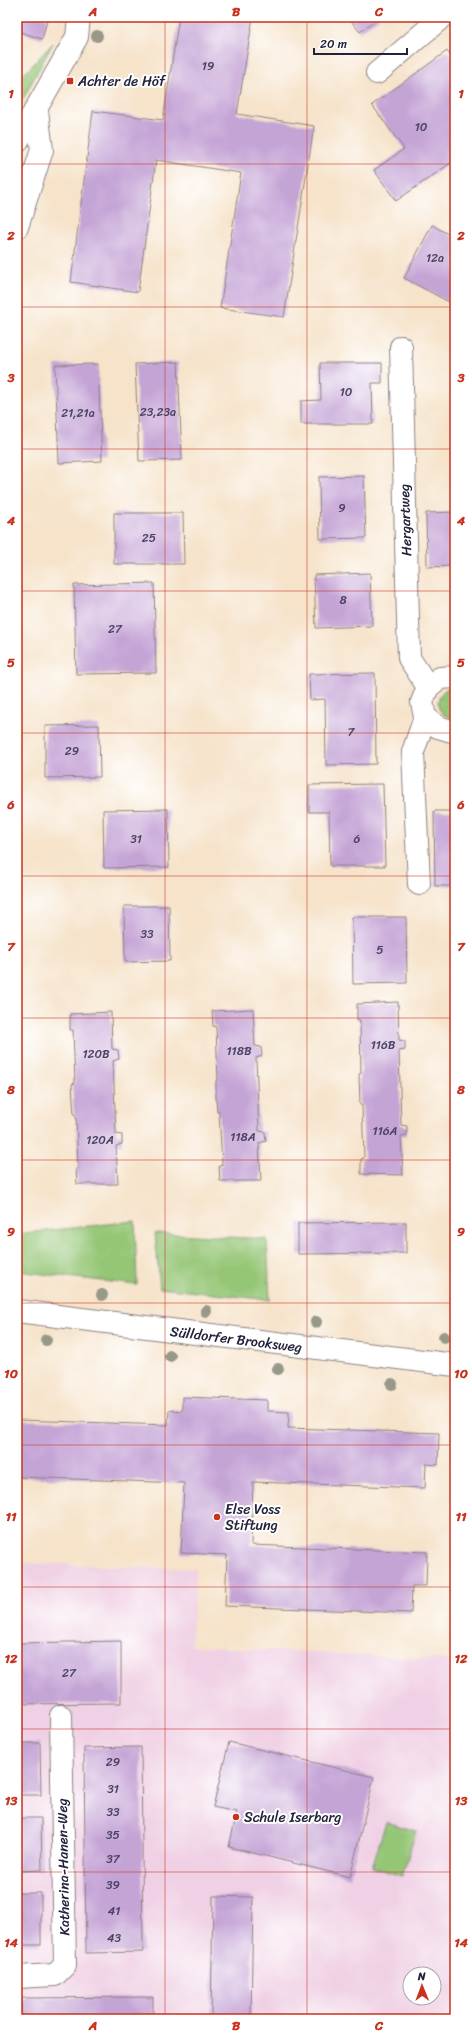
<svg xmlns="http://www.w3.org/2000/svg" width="472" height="2036" viewBox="0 0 472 2036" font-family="Sriracha,sans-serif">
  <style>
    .built { fill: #f0d0e4; fill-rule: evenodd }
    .green { fill: #95c676; stroke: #5c7458 }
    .building { fill: #c4a3d5 }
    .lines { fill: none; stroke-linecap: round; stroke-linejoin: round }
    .minor-casing { stroke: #8c8282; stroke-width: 24 }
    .minor { stroke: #fff; stroke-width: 22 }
    .tree { fill: #979887 }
    .grid { fill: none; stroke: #c8321e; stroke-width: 1; stroke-opacity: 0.55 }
    .poi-dot { fill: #c8321e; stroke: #fff; stroke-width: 1.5 }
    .labels { text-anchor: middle; stroke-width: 4; stroke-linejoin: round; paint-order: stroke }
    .number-label { font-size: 12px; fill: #4a4262 }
    .poi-label { font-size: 14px; fill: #22223b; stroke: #fff; text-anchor: start }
    .street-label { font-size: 14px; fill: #22223b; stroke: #fff }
    .neatline { fill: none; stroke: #c8321e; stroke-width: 1.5 }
    .grid-label { font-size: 13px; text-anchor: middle; font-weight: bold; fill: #c8321e }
  </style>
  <rect width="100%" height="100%" fill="#fff"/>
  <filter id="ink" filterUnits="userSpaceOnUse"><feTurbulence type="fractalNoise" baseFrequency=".025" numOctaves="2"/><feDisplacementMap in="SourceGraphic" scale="8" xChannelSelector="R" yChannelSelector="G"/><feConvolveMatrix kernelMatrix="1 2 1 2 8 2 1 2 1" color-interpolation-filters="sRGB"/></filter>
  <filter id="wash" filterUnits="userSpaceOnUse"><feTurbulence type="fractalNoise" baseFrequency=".012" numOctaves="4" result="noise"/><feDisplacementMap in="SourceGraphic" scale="16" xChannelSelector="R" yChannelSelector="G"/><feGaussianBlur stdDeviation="0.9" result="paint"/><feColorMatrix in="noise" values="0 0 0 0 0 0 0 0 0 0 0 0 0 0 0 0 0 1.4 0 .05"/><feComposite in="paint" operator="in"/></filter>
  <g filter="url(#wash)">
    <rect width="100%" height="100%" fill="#f6e3ca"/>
    <!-- built -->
    <path class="built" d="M17 1563 196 1569 191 1646 455 1660V2019H17ZM410 1974H434V1998H410Z"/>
    <!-- green -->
    <g class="green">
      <polygon points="53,43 17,110 17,76 27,71"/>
      <path d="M448 688 455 689V718C437 717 431 698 448 688Z"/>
      <polygon points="135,1221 137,1285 17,1271 17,1234"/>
      <polygon points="155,1233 267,1239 270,1300 160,1288"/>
      <polygon points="386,1822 416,1831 402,1876 372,1867"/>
    </g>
    <g id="blocks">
      <!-- building -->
      <g class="building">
        <polygon points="17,17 48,17 42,39 17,31"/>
        <polygon points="179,17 253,17 237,114 314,126 284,317 220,308 241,173 156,160 138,292 71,282 93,111 163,120"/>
        <polygon points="348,17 380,17 360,32"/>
        <polygon points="447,51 455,62 455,160 396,201 374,170 404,149 372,105"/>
        <polygon points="432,225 455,238 455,295 451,303 404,278"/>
        <polygon points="178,362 182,460 139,461 135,364"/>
        <polygon points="320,363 382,363 382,383 372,383 373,424 301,424 301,401 321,400"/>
        <polygon points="98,364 102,461 59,463 55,365"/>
        <polygon points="364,476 366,538 320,539 319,477"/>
        <polygon points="455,512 455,566 427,567 426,513"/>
        <polygon points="114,513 183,513 184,564 114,564"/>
        <polygon points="370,573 372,626 316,628 314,575"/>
        <polygon points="154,583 156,673 76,674 74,585"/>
        <polygon points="375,673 376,764 326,765 325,699 310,700 309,674"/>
        <polygon points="99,725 100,777 45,778 45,726"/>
        <polygon points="383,784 385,866 330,866 329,812 309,812 309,785"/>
        <polygon points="168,809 169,867 104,868 103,810"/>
        <polygon points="434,811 455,811 455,886 435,886"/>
        <polygon points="124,906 169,906 170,961 125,962"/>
        <polygon points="352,917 406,917 407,983 353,984"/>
        <polygon points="398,1002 399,1040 405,1041 405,1050 399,1051 401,1125 407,1126 407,1135 401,1136 403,1175 361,1174 361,1159 364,1158 362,1105 360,1105 359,1074 361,1073 360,1020 357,1020 357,1004"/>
        <polygon points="253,1009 255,1046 261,1047 262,1056 256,1058 259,1131 265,1132 266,1141 259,1143 261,1181 220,1181 219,1166 222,1165 219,1112 217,1112 216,1096 216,1080 218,1080 216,1027 213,1026 212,1011"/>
        <polygon points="111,1012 112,1049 118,1050 119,1059 113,1061 116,1134 122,1135 122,1144 116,1146 118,1184 77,1184 76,1169 78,1169 76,1115 74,1115 73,1099 72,1084 75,1083 73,1030 70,1030 70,1014"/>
        <polygon points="406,1222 406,1253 298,1254 298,1223"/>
        <polygon points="182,1397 267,1400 267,1411 289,1412 288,1428 439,1433 438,1465 426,1464 425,1488 253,1482 251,1545 427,1552 426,1586 412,1586 411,1613 225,1606 227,1555 181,1553 184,1483 17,1477 17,1420 168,1425 169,1410 182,1411"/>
        <polygon points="121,1641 121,1703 17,1704 17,1643"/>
        <polygon points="229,1742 374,1777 350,1877 229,1847 237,1812 213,1807"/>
        <polygon points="17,1743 40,1743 41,1795 17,1795"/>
        <polygon points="141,1747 143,1952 86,1953 84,1748"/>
        <polygon points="17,1818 41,1818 42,1870 17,1871"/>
        <rect x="17" y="1893" width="24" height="52"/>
        <polygon points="213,1896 253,1897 251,2019 211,2019"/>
        <polygon points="153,1997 153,2019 22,2019 21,1998"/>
      </g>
    </g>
  </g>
  <g filter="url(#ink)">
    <use href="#blocks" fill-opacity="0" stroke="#8c8282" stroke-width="1"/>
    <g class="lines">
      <defs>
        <g id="minor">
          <polyline points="377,73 442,17"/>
          <polyline points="17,142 77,37 79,17"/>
          <polyline points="17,227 42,150 37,111"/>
          <polyline points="401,347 409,658 428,687"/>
          <polyline points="425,717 438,727 455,732"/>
          <polyline points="419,884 413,752 425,717 422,702 428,687 440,678 455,677"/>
          <polyline points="17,1311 455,1365"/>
          <polyline points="17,1977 55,1975 65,1965 61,1716"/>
        </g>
      </defs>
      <!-- minor casing -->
      <use href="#minor" class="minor-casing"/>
      <!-- minor -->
      <use href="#minor" class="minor"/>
    </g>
    <!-- trees -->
    <g class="tree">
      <circle cx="97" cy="36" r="6"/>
      <circle cx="102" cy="1295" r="6"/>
      <circle cx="206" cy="1311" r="6"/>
      <circle cx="316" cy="1322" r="6"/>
      <circle cx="444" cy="1337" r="6"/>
      <circle cx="46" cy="1340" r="6"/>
      <circle cx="170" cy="1356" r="6"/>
      <circle cx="278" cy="1369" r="6"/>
      <circle cx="392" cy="1384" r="6"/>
    </g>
  </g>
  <!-- grid -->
  <path class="grid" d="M165 17V2019M307 17V2019M17 164H455M17 307H455M17 449H455M17 591H455M17 733H455M17 876H455M17 1018H455M17 1160H455M17 1303H455M17 1445H455M17 1587H455M17 1729H455M17 1872H455"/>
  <!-- markers -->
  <g class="poi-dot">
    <rect x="66" y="77" width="8" height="8" rx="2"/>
    <circle cx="217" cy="1517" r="4"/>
    <circle cx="236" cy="1817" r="4"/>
  </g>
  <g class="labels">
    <!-- number labels -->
    <g class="number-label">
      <text x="208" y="70">19</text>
      <text x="421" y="131">10</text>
      <text x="435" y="262">12a</text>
      <text x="346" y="396">10</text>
      <text x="158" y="416">23,23a</text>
      <text x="78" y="417">21,21a</text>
      <text x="342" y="512">9</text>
      <text x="149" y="542">25</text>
      <text x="343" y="604">8</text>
      <text x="115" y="633">27</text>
      <text x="351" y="736">7</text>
      <text x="72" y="755">29</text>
      <text x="136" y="843">31</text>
      <text x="357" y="843">6</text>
      <text x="147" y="938">33</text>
      <text x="380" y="954">5</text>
      <text x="383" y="1049">116B</text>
      <text x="239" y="1055">118B</text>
      <text x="96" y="1058">120B</text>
      <text x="385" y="1135">116A</text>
      <text x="243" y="1141">118A</text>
      <text x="100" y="1144">120A</text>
      <text x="69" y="1677">27</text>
      <text x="113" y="1766">29</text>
      <text x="113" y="1793">31</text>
      <text x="113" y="1816">33</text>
      <text x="113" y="1839">35</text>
      <text x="113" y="1863">37</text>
      <text x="113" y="1889">39</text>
      <text x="114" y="1915">41</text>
      <text x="114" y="1942">43</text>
    </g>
    <!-- poi labels -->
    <g class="poi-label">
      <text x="78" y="86">Achter de Höf</text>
      <text x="225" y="1514">Else Voss<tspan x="225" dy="16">Stiftung</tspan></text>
      <text x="244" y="1822">Schule Iserbarg</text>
    </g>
    <!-- street labels -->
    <g class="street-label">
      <text transform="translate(405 520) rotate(-92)" y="5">Hergartweg</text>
      <text transform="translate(236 1339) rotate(7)" y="5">Sülldorfer Brooksweg</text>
      <text transform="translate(63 1867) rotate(-91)" y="5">Katherina-Hanen-Weg</text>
    </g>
  </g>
  <!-- margin -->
  <rect width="472" height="2036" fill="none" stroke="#fff" stroke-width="44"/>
  <!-- north arrow -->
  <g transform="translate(422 1986) rotate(359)"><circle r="19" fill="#ffffff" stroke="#a7a7b1"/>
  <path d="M0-3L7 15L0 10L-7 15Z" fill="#c8321e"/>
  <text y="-6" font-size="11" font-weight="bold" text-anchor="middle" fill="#22223b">N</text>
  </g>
  <!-- scale -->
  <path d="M314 48v6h93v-6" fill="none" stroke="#22223b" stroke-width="2"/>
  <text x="320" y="48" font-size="12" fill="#22223b" stroke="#ffffff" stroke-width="3" paint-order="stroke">20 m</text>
  <rect x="22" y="22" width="428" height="1992" class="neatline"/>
  <g class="grid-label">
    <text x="93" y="16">A</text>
    <text x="236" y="16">B</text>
    <text x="379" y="16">C</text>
    <text x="11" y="98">1</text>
    <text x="461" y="98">1</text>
    <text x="11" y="240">2</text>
    <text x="461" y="240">2</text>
    <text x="11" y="382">3</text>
    <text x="461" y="382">3</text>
    <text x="11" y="525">4</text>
    <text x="461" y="525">4</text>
    <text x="11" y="667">5</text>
    <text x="461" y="667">5</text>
    <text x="11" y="809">6</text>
    <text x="461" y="809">6</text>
    <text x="11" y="951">7</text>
    <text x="461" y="951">7</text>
    <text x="11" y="1094">8</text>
    <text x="461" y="1094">8</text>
    <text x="11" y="1236">9</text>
    <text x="461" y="1236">9</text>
    <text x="11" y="1378">10</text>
    <text x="461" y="1378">10</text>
    <text x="11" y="1521">11</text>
    <text x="461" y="1521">11</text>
    <text x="11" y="1663">12</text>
    <text x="461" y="1663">12</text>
    <text x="11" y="1805">13</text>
    <text x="461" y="1805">13</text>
    <text x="11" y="1947">14</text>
    <text x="461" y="1947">14</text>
    <text x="93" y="2030">A</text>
    <text x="236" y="2030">B</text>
    <text x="379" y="2030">C</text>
  </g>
</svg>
